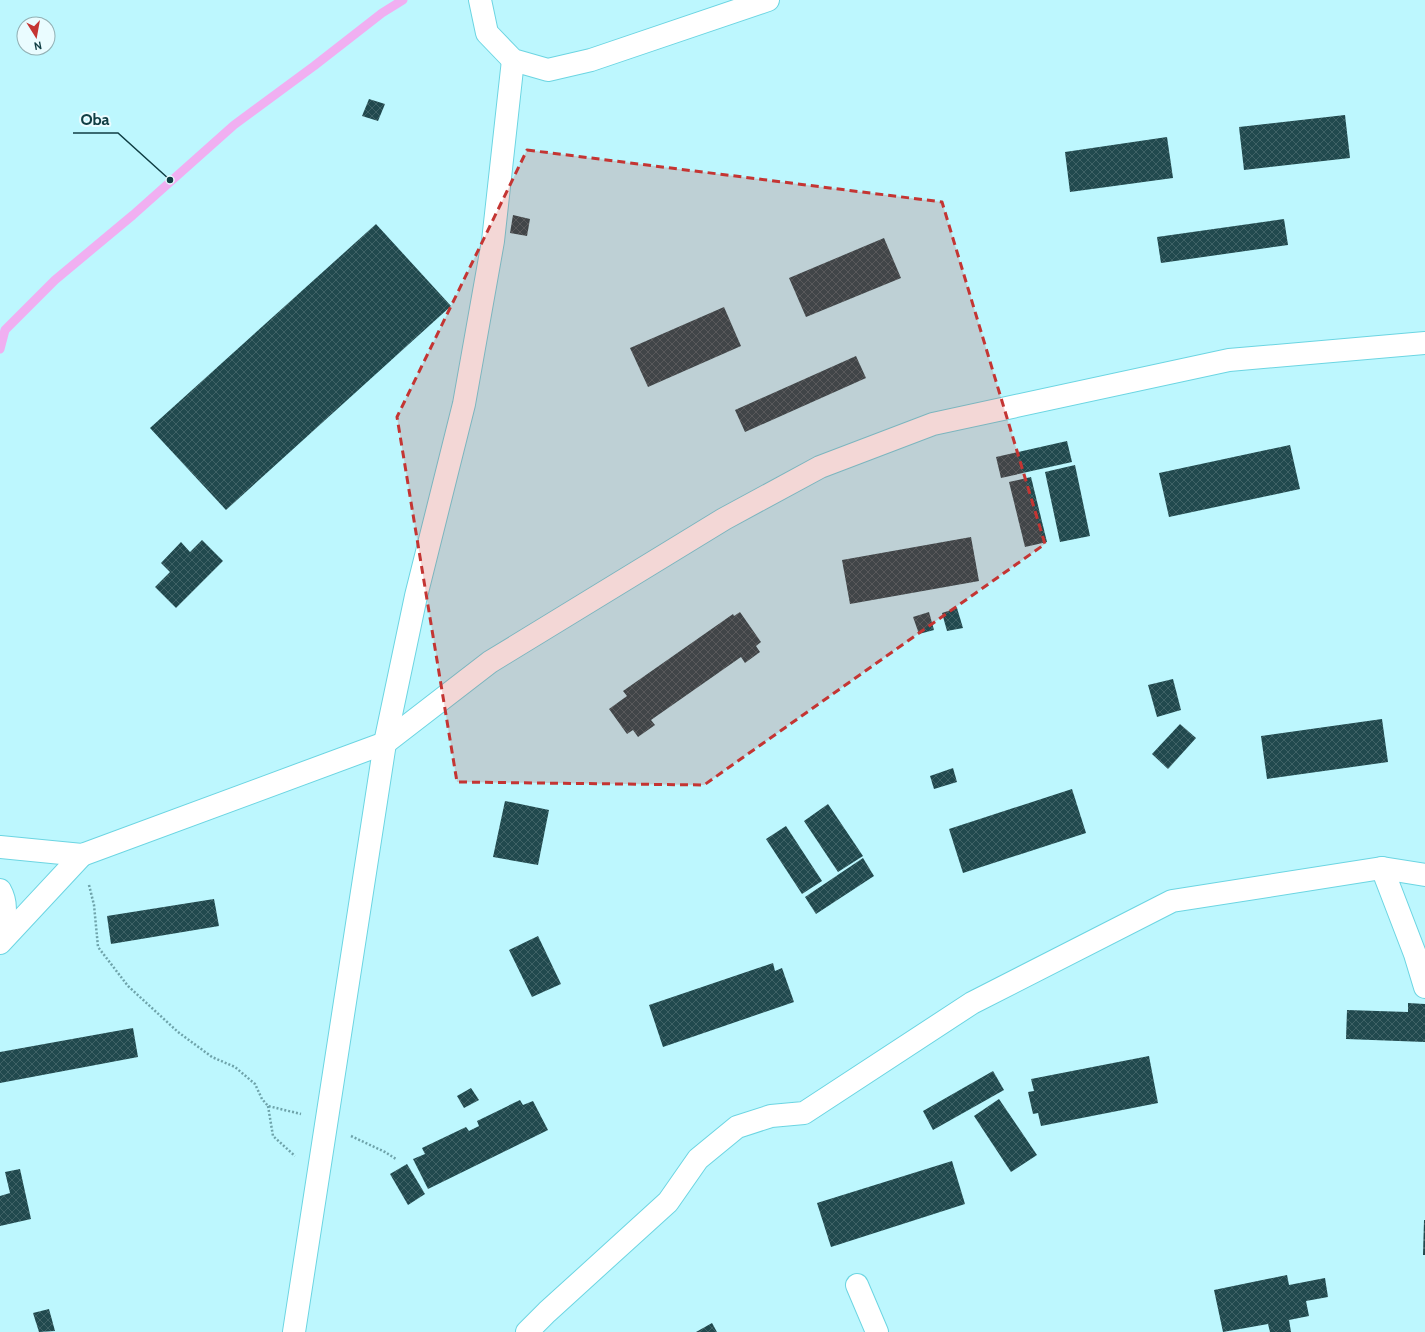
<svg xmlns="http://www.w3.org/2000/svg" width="1425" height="1332" viewBox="0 0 1425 1332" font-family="Cabin,sans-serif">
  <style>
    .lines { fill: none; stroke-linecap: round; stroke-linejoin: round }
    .stream { stroke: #f0aff1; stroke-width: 9 }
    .building { fill: url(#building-cross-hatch) }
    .street-casing { stroke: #6cd5e2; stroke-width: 24 }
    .secondary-casing { stroke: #6cd5e2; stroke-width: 24 }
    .path { stroke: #6ea3aa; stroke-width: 2.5; stroke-dasharray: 2 2; stroke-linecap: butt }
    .street { stroke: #fff; stroke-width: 22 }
    .secondary { stroke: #fff; stroke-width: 22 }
    .marked { fill: #c43533; fill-opacity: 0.2; stroke: #c43533; stroke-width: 3; stroke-dasharray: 8 5; stroke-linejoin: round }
    .leader { fill: none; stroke: #103e44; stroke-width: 1.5 }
    .callout-dot { fill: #103e44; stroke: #eafcff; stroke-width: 1.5 }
    .callout-label { font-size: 16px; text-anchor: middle; font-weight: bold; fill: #103e44; stroke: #eafcff; stroke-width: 4; stroke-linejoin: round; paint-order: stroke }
  </style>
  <defs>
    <pattern id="building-cross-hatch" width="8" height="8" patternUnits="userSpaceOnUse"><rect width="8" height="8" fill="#21494e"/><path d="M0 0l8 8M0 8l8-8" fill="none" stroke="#3f6266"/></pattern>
  </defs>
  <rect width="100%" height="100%" fill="#bdf7fe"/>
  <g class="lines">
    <!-- stream -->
    <polyline class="stream" points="0,349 5,330 55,280 133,215 234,125 314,66 382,13 403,0"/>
  </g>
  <!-- building -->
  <g class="building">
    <polygon points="369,99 385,104 378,121 362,116"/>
    <polygon points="1345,115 1350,158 1244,170 1239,127"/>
    <polygon points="1167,137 1173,178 1070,192 1065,152"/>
    <polygon points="513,215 530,219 527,236 510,233"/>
    <polygon points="1284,219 1288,245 1161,263 1157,237"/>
    <polygon points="376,224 451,306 226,510 150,428"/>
    <polygon points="884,238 901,278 806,317 789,278"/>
    <polygon points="724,307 741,346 648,387 630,348"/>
    <polygon points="856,356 866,378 745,432 735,410"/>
    <polygon points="1067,441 1072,462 1001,478 996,457"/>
    <polygon points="1290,445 1300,489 1169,517 1159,473"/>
    <polygon points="1075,465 1090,536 1060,542 1045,472"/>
    <polygon points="1031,477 1047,542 1025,547 1009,482"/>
    <polygon points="971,537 979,581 850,604 842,560"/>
    <polygon points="202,540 223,561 176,608 155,587 170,572 161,563 181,542 190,552"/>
    <polygon points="957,608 963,628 947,631 942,613"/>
    <polygon points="740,612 761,642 756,646 760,652 745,663 741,657 651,720 655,725 638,737 633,730 627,734 609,709 627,696 623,691 733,614 734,616"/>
    <polygon points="929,612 934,630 919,634 913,617"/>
    <polygon points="1173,679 1181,710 1157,717 1148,685"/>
    <polygon points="1382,719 1388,762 1267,779 1261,736"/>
    <polygon points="1180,724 1196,738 1168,769 1152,754"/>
    <polygon points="953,768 957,782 934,789 930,776"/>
    <polygon points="1072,789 1086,833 963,873 949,829"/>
    <polygon points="505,801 549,810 538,865 493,857"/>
    <polygon points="828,804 863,856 838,872 804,821"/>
    <polygon points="786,826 822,881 802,894 766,839"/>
    <polygon points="863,858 874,876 816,914 805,897"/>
    <polygon points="214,899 219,926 111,944 107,916"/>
    <polygon points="538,936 561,984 532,997 509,950"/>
    <polygon points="773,963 775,971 782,968 794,1002 663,1047 649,1005"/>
    <polygon points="1408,1003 1425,1004 1425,1042 1346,1039 1347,1010 1408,1012"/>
    <polygon points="133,1028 138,1057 0,1083 0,1052"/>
    <polygon points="1149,1056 1158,1103 1041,1126 1038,1113 1033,1114 1028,1092 1034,1091 1031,1079"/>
    <polygon points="993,1071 1004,1090 933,1130 923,1111"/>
    <polygon points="471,1088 479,1100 464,1108 457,1096"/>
    <polygon points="999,1099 1037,1155 1011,1172 974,1116"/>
    <polygon points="520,1100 523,1105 533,1101 548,1130 428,1189 413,1159 425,1154 422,1148 466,1127 469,1131 479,1126 477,1121"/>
    <polygon points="952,1161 965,1204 831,1247 817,1203"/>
    <polygon points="407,1164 425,1194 408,1205 390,1174"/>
    <polygon points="20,1169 31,1219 0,1226 0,1196 10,1193 5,1172"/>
    <polygon points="1424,1220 1425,1220 1425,1255 1423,1255"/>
    <polygon points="1287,1275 1289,1285 1325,1278 1328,1297 1306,1301 1309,1316 1289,1320 1291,1332 1270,1332 1268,1324 1223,1332 1214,1290"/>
    <polygon points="49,1309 55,1331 39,1332 33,1313"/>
    <polygon points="712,1323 717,1332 696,1332"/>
  </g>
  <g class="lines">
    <defs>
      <g id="street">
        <polyline points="385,743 490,662 724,519 820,467 933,424 1229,360 1425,343"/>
        <polyline points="1382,868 1415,954 1425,987"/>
        <polyline points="857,1285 877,1332"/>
        <polyline points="527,1332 547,1312 668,1202 698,1159 737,1127 771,1116 804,1113 972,1003 1172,901 1382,868 1425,875"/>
      </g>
      <g id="secondary">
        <polyline points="480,0 487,33 513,60 548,70 591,60 768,0"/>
        <polyline points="0,847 82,855 385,743"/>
        <path d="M0 890C8 904 5 918 0 932"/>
        <polyline points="0,943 82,855"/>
        <polyline points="294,1332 385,743 416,596 464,404 493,241 513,60"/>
      </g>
    </defs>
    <!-- street casing -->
    <use href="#street" class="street-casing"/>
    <!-- secondary casing -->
    <use href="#secondary" class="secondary-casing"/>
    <!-- path -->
    <g class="path">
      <polyline points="89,885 94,905 98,947 128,986 178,1032 212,1057 235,1067 255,1084 262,1099 268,1106 301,1114"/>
      <polyline points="268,1106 273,1136 295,1156"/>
      <polyline points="351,1136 385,1152 396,1159"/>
    </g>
    <!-- street -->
    <use href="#street" class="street"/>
    <!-- secondary -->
    <use href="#secondary" class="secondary"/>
  </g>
  <!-- marked area -->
  <path class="marked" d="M527 150 942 202 1045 544 704 785 457 782 397 417Z"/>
  <!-- callouts -->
  <path class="leader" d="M170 180L118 133H73"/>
  <circle class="callout-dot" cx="170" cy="180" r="4"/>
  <g class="callout-label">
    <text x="95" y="125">Oba</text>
  </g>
  <!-- north arrow -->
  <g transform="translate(36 36) rotate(169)"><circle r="19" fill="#eafcff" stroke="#93b0b4"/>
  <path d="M0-3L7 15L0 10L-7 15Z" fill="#c43533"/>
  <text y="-6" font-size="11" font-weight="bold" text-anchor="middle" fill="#103e44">N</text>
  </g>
</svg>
